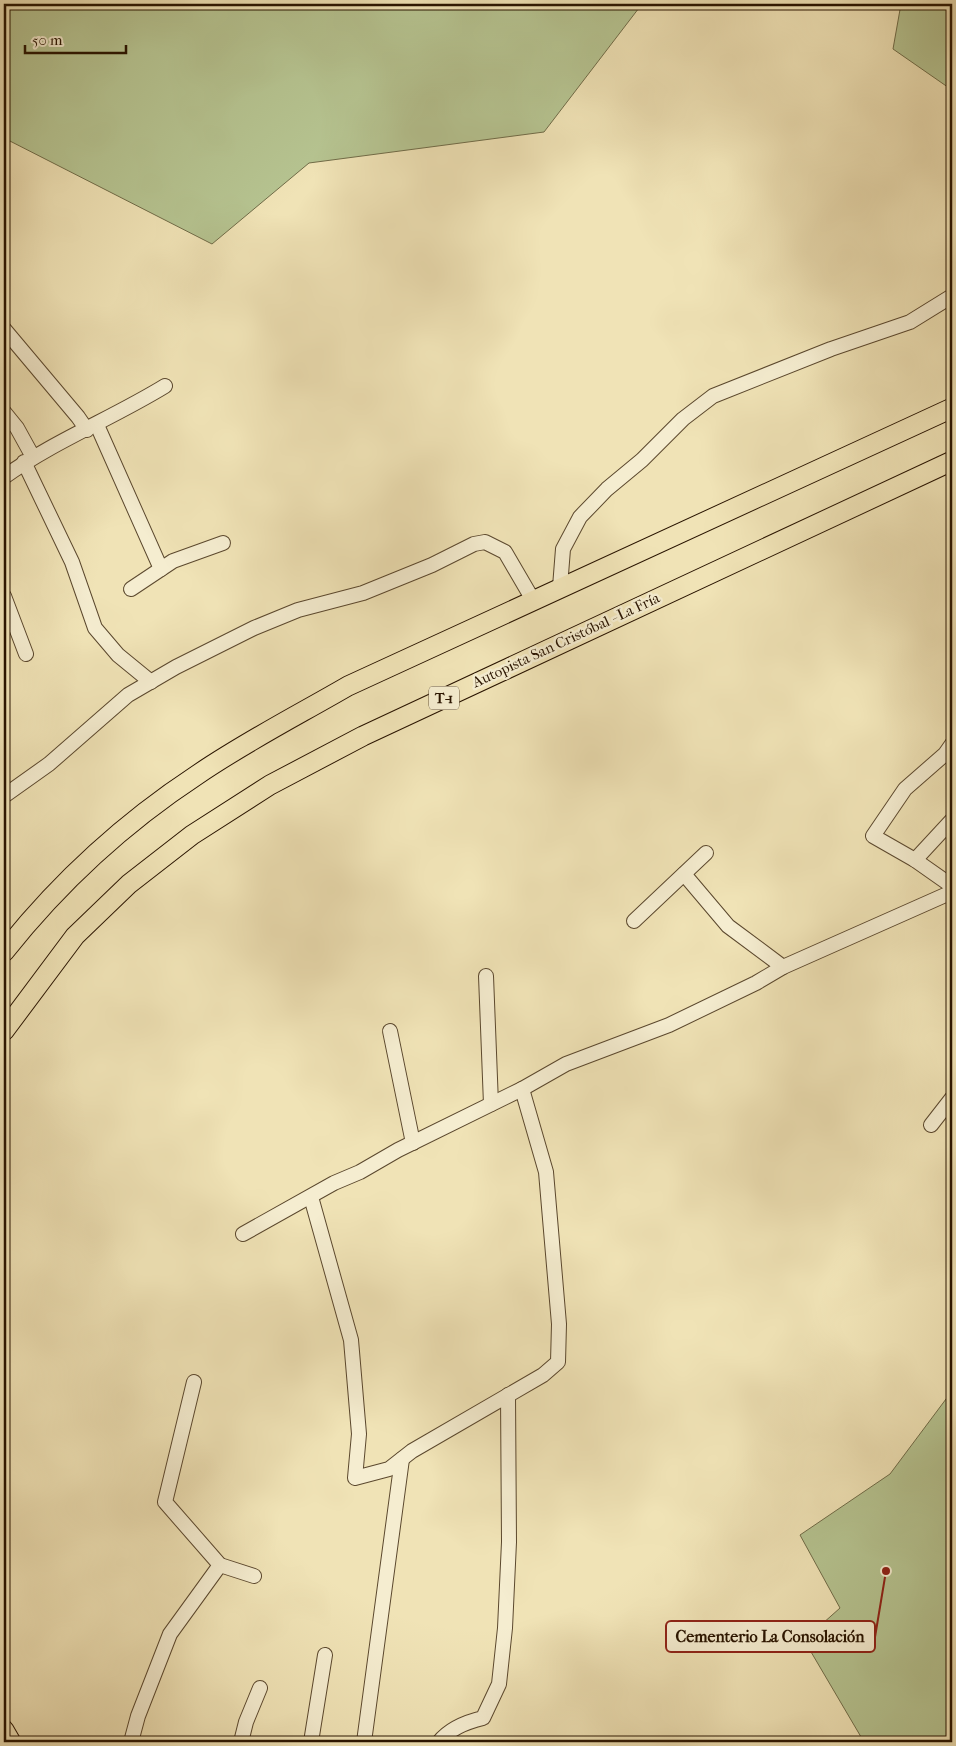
<svg xmlns="http://www.w3.org/2000/svg" width="956" height="1746" viewBox="0 0 956 1746" font-family="'IM FELL French Canon',serif">
  <style>
    .green { fill: #b6c491; stroke: #706c48 }
    .lines { fill: none; stroke-linecap: round; stroke-linejoin: round }
    .minor-casing { stroke: #5b482e; stroke-width: 16 }
    .highway-casing { stroke: #291400; stroke-width: 21 }
    .minor { stroke: #f5edd0; stroke-width: 14 }
    .highway { stroke: #f0e3b6; stroke-width: 19 }
    .labels { text-anchor: middle; stroke-width: 5; stroke-linejoin: round; paint-order: stroke }
    .shield { fill: #f5edd0; stroke: #66553e; stroke-width: 1 }
    .shield-label { font-size: 14px; font-weight: bold; fill: #291400 }
    .street-label { font-size: 15px; fill: #291400; stroke: #f5edd0 }
    .leader { fill: none; stroke: #8f2418; stroke-width: 2 }
    .callout-dot { fill: #8f2418; stroke: #f5edd0; stroke-width: 2 }
    .callout { fill: #f5edd0; stroke: #8f2418; stroke-width: 2 }
    .callout-label { font-size: 16px; text-anchor: middle; font-weight: bold; fill: #291400 }
  </style>
  <rect width="100%" height="100%" fill="#f0e3b6"/>
  <filter id="stains"><feTurbulence type="fractalNoise" baseFrequency=".004" numOctaves="4"/><feColorMatrix values="0 0 0 0 .2 0 0 0 0 .09 0 0 0 0 .02 0 0 0 .5 -.17"/></filter>
  <radialGradient id="worn" r=".72"><stop offset=".6" stop-color="#630" stop-opacity="0"/><stop offset="1" stop-color="#630" stop-opacity=".3"/></radialGradient>
  <!-- green -->
  <g class="green">
    <polygon points="4,4 642,4 544,132 309,163 212,244 4,138"/>
    <polygon points="901,4 952,4 952,90 893,49"/>
    <polygon points="952,1391 952,1742 864,1742 804,1640 840,1608 800,1535 890,1474"/>
  </g>
  <g class="lines">
    <defs>
      <g id="minor">
        <polyline points="4,329 78,417 87,430"/>
        <polyline points="4,412 17,428 33,457"/>
        <polyline points="97,425 161,569"/>
        <polyline points="24,462 72,562 95,628 118,655 151,682"/>
        <path d="M4 477C54 441 113 418 165 386"/>
        <polyline points="560,587 563,549 580,517 607,489 642,460 683,419 713,396 831,349 910,322 952,296"/>
        <polyline points="131,589 173,561 223,543"/>
        <polyline points="4,596 26,654"/>
        <polyline points="952,744 945,754 905,789 873,836 915,860 952,886"/>
        <polyline points="4,796 49,764 128,695 176,667 254,628 298,610 363,593 432,565 474,544 485,542 505,552 533,600"/>
        <polyline points="915,860 952,820"/>
        <polyline points="684,874 728,926 783,967"/>
        <polyline points="634,921 706,853"/>
        <polyline points="486,976 491,1104"/>
        <polyline points="390,1031 413,1143"/>
        <polyline points="931,1125 952,1098"/>
        <polyline points="311,1197 351,1340 359,1434 355,1478 389,1469 412,1451 543,1375 558,1362 559,1324 546,1172 522,1089"/>
        <polyline points="243,1234 334,1183 360,1172 398,1150 522,1089 566,1064 669,1025 756,983 783,967 952,892"/>
        <polyline points="194,1382 165,1502 220,1565 254,1576"/>
        <polyline points="131,1742 138,1716 170,1634 220,1565"/>
        <polyline points="241,1742 246,1722 260,1688"/>
        <polyline points="311,1742 325,1655"/>
        <polyline points="364,1742 402,1459"/>
        <path d="M439 1742C450 1728 466 1722 483 1718L499 1684 505 1628 509 1542 508 1395"/>
      </g>
      <g id="highway">
        <path d="M4 952C58 884 124 823 197 775 245 742 298 715 348 686L952 408"/>
        <polyline points="4,1031 75,936 129,884 192,835 270,785 363,736 952,461"/>
        <polyline points="4,1730 11,1742"/>
      </g>
    </defs>
    <!-- minor casing -->
    <use href="#minor" class="minor-casing"/>
    <!-- highway casing -->
    <use href="#highway" class="highway-casing"/>
    <!-- minor -->
    <use href="#minor" class="minor"/>
    <!-- highway -->
    <use href="#highway" class="highway"/>
  </g>
  <g class="labels">
    <!-- shield labels -->
    <rect class="shield" x="429" y="686.5" width="30" height="23" rx="4"/>
    <g class="shield-label">
      <text x="444" y="703">T-1</text>
    </g>
    <!-- street labels -->
    <g class="street-label">
      <text transform="translate(566 640) rotate(-25)" y="5">Autopista San Cristóbal - La Fría</text>
    </g>
  </g>
  <!-- callouts -->
  <path class="leader" d="M886 1571L875 1637"/>
  <circle class="callout-dot" cx="886" cy="1571" r="5"/>
  <rect class="callout" x="666" y="1621" width="209" height="31" rx="5"/>
  <g class="callout-label">
    <text x="770" y="1642">Cementerio La Consolación</text>
  </g>
  <!-- margin -->
  <rect width="956" height="1746" fill="none" stroke="#f0e3b6" stroke-width="20"/>
  <rect x="5" y="5" width="946" height="1736" fill="none" stroke="#291400" stroke-width="2.5"/>
  <rect x="10" y="10" width="936" height="1726" fill="none" stroke="#291400"/>
  <!-- scale -->
  <path d="M25 45v8h101v-8" fill="none" stroke="#291400" stroke-width="2.5"/>
  <text x="32" y="45" font-size="15" fill="#291400" stroke="#f5edd0" stroke-width="4" paint-order="stroke">50 m</text>
  <rect width="100%" height="100%" filter="url(#stains)"/>
  <rect width="100%" height="100%" fill="url(#worn)"/>
</svg>
